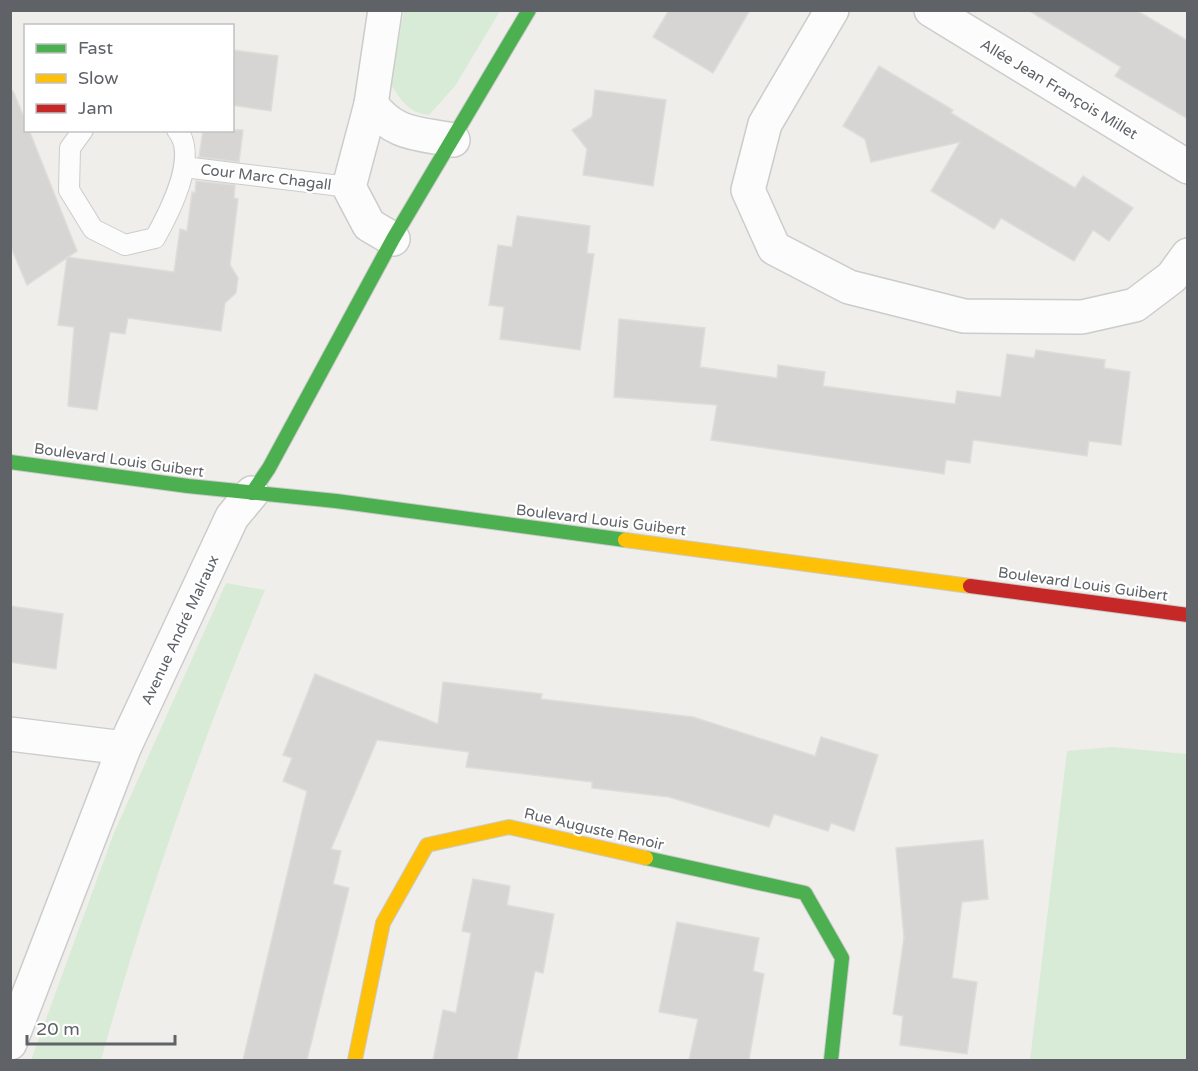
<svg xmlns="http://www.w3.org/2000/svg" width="1198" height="1071" viewBox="0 0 1198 1071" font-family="'Varela Round',sans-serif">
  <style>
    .green { fill: #d8ebd6 }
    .building { fill: #d6d5d3; stroke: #deddd9; stroke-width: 1.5 }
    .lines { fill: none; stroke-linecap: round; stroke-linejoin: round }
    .lane-casing { stroke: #cbcccc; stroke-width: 22 }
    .street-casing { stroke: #cbcccc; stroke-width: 36 }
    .fast-casing { stroke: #cacacb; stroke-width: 16 }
    .slow-casing { stroke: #cacacb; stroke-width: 16 }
    .jam-casing { stroke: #cacacb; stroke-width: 16 }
    .lane { stroke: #fdfcfc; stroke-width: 20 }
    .street { stroke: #fdfcfc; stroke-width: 33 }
    .fast { stroke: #4caf50; stroke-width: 14 }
    .slow { stroke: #ffc107; stroke-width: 14 }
    .jam { stroke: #c62828; stroke-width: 14 }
    .labels { text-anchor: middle; stroke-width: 4.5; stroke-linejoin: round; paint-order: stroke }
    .street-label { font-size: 15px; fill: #5f6368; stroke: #fff }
  </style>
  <rect width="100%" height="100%" fill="#efeeea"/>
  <!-- green -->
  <g class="green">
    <path d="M404 11H500L455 86 429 115C409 113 402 101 391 85Z"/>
    <path d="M226 583 265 590C200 745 146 898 101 1060H31L114 833Z"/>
    <polygon points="1112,747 1187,754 1187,1060 1030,1060 1067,751"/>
  </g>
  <!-- building -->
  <g class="building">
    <polygon points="669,10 750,10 713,73 653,37"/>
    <polygon points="1028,10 1136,10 1188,41 1188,119 1115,76 1121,67"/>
    <polygon points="232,50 278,56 271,111 232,105"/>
    <polygon points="879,66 953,110 951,113 1075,188 1083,176 1133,208 1109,241 1093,230 1074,261 1001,218 994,229 931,191 960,142 871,162 865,139 843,126"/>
    <polygon points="595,90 666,100 653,186 583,175 587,149 572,130 592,117"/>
    <polygon points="10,91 13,91 26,122 26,130 29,130 77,251 27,285 10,245"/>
    <polygon points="203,130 243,130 239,162 199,157"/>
    <polygon points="196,181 235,185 234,198 238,199 230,265 238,278 236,293 225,303 221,331 128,318 125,334 110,332 97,410 68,406 74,327 58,325 67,257 174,272 180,229 187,231 192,192 195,193"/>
    <polygon points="517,216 590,226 587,253 594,254 580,350 500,339 504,307 489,305 498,245 512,247"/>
    <polygon points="619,319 705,328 700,367 777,378 778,365 825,372 823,386 955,404 957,391 1001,397 1007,354 1034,358 1036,350 1105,360 1104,368 1130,372 1121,445 1089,441 1087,456 973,440 970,463 946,460 944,474 711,440 717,405 614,397"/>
    <polygon points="10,606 63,614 56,669 10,662"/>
    <polygon points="315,674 438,724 443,682 542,694 541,699 693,717 815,756 821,737 878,755 854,831 831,823 828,831 774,814 769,827 669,797 592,788 592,782 466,767 469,752 377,740 331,849 341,851 333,884 349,888 307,1060 243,1060 307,791 283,781 292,758 283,755"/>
    <polygon points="983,840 988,899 962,902 952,978 977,982 967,1054 900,1045 903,1016 893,1014 904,938 896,848"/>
    <polygon points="473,879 510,886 507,905 554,914 543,973 535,971 517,1060 433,1060 443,1010 456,1013 471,933 462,931"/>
    <polygon points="677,922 759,938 753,971 764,974 749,1060 689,1060 698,1019 659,1012"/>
  </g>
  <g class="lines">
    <defs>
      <g id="lane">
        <path d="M83 130 70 148 69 190 93 229 125 245 155 238C169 213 199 156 177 130"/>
        <polyline points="184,167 349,187"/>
      </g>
      <g id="street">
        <polyline points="385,10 371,104 349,187 369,225 393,239"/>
        <polyline points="832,10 765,124 748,190 774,248 849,287 964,316 1082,317 1135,305 1172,277 1188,255"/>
        <polyline points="931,10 1188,167"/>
        <path d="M371 104C395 136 417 133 453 140"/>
        <polyline points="10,734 124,748"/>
        <polyline points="10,1043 124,748 232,517 252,493"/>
      </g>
      <g id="fast">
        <polyline points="10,462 188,486 336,501 625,540"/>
        <polyline points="252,493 269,468 393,239 529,10"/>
        <polyline points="646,858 805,893 842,958 831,1060"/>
      </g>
      <g id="slow">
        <polyline points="625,540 970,586"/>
        <polyline points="355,1060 383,923 427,845 509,827 646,858"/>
      </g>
      <polyline id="jam" points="970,586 1188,615"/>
    </defs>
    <!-- lane casing -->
    <use href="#lane" class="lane-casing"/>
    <!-- street casing -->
    <use href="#street" class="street-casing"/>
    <!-- fast casing -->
    <use href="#fast" class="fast-casing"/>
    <!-- slow casing -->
    <use href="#slow" class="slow-casing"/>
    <!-- jam casing -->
    <use href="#jam" class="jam-casing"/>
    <!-- lane -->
    <use href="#lane" class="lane"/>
    <!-- street -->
    <use href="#street" class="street"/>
    <!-- fast -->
    <use href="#fast" class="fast"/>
    <!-- slow -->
    <use href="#slow" class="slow"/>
    <!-- jam -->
    <use href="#jam" class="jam"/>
  </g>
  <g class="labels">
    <!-- street labels -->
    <g class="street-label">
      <text transform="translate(1059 89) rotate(31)" y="5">Allée Jean François Millet</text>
      <text transform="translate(266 177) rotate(7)" y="5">Cour Marc Chagall</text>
      <text transform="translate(119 460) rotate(8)" y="5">Boulevard Louis Guibert</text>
      <text transform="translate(601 520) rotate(7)" y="5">Boulevard Louis Guibert</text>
      <text transform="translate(1083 584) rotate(8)" y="5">Boulevard Louis Guibert</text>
      <text transform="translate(180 630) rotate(-65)" y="5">Avenue André Malraux</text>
      <text transform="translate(594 829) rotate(13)" y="5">Rue Auguste Renoir</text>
    </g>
  </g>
  <!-- border -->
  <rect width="1198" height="1071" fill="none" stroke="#5f6368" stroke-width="24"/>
  <!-- legend -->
  <rect x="24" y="24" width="210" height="108" fill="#ffffff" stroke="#bfc1c3" stroke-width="1.5"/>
  <rect x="36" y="44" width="30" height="9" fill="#4caf50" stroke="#bfc1c3" stroke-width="1.5"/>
  <text x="78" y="54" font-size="18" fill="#5f6368">Fast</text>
  <rect x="36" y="74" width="30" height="9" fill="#ffc107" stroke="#bfc1c3" stroke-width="1.5"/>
  <text x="78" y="84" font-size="18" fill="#5f6368">Slow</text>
  <rect x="36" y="104" width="30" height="9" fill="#c62828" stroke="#bfc1c3" stroke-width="1.5"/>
  <text x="78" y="114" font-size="18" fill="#5f6368">Jam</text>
  <!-- scale -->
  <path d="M27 1035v9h148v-9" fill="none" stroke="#5f6368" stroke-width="3"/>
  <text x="36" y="1035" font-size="18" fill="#5f6368" stroke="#ffffff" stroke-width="4.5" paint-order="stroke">20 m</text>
</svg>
